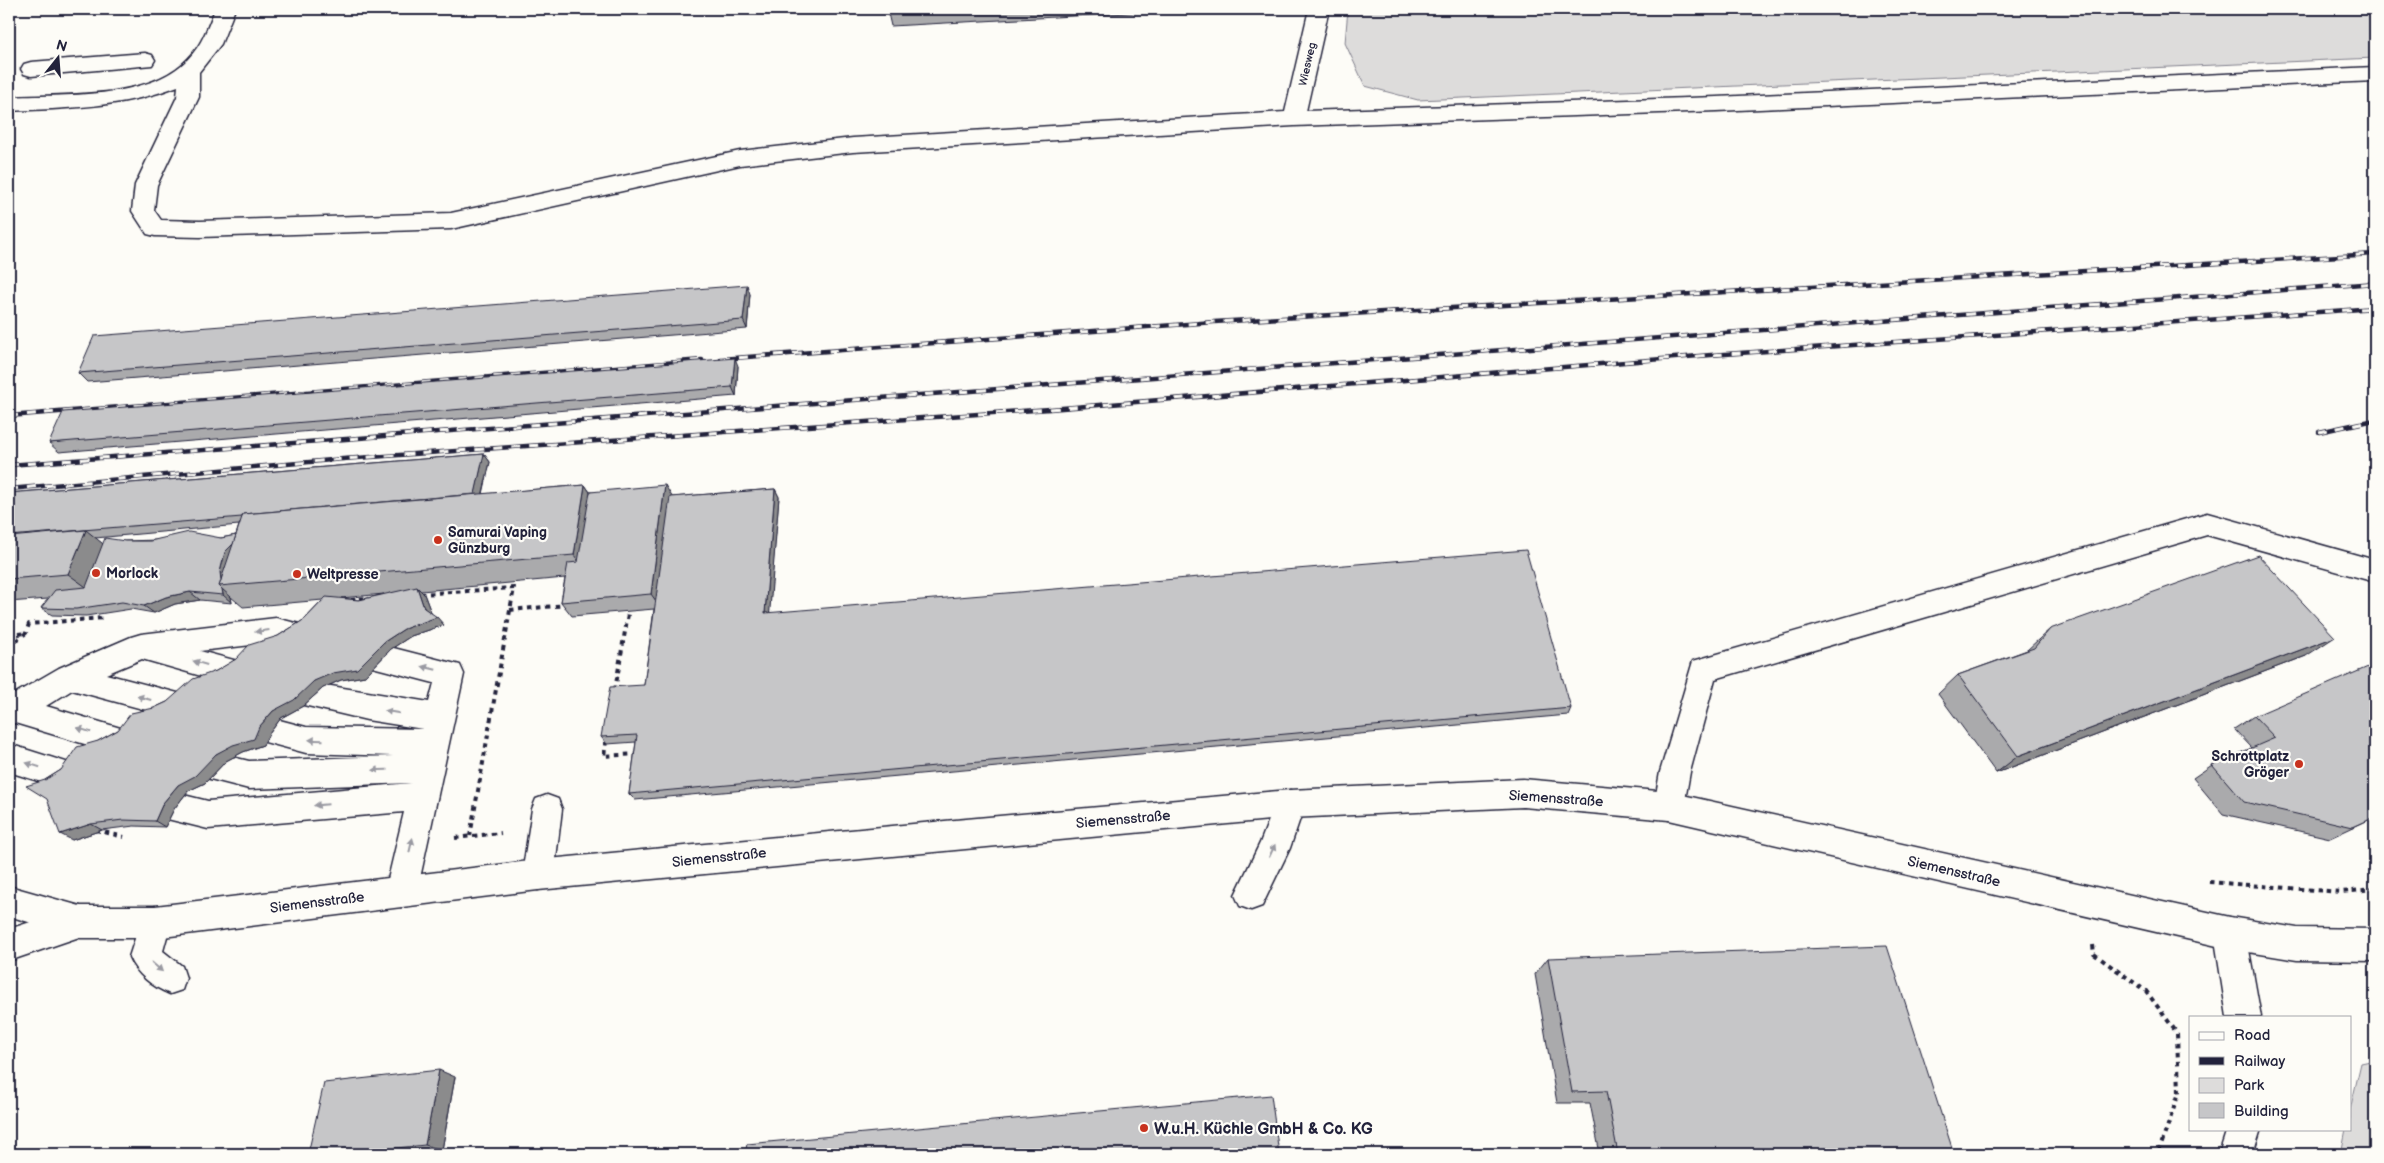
<svg xmlns="http://www.w3.org/2000/svg" width="2384" height="1163" viewBox="0 0 2384 1163" font-family="'Balsamiq Sans',sans-serif">
  <style>
    .green { fill: #dddcdb; stroke: #807f8b }
    .lines { fill: none; stroke-linecap: round; stroke-linejoin: round }
    .minor-casing { stroke: #22223b; stroke-width: 3 }
    .major-casing { stroke: #22223b; stroke-width: 3 }
    .path { stroke: #22223b; stroke-width: 4; stroke-dasharray: 4.5 4.5; stroke-linecap: butt }
    .minor { fill: #fdfcf7; fill-rule: evenodd }
    .major { fill: #fdfcf7; fill-rule: evenodd }
    .rail-casing { stroke: #22223b; stroke-width: 4.5 }
    .rail { stroke: #fdfcf7; stroke-width: 3; stroke-dasharray: 9; stroke-linecap: butt }
    .wall { fill: #aaaaac; stroke: #22223b; fill-rule: evenodd }
    .shaded-wall { fill: #8b8b8c; stroke: #22223b }
    .building { fill: #c6c6c8; stroke: #22223b }
    .oneway { fill: #9a9aa2 }
    .poi-dot { fill: #c8321e; stroke: #fdfcf7; stroke-width: 2 }
    .labels { text-anchor: middle; stroke-width: 4.5; stroke-linejoin: round; paint-order: stroke }
    .far-street-label { font-size: 11px; fill: #22223b; stroke: #fdfcf7 }
    .poi-label { font-size: 14px; font-weight: bold; fill: #22223b; stroke: #fdfcf7; text-anchor: start }
    .street-label { font-size: 14px; fill: #22223b; stroke: #fdfcf7 }
    .near-poi-label { font-size: 16px; font-weight: bold; fill: #22223b; stroke: #fdfcf7; text-anchor: start }
  </style>
  <rect width="100%" height="100%" fill="#fdfcf7"/>
  <filter id="ink" filterUnits="userSpaceOnUse"><feTurbulence type="fractalNoise" baseFrequency=".02" numOctaves="2"/><feDisplacementMap in="SourceGraphic" scale="10" xChannelSelector="R" yChannelSelector="G"/><feConvolveMatrix kernelMatrix="1 2 1 2 8 2 1 2 1" color-interpolation-filters="sRGB"/></filter>
  <g filter="url(#ink)">
    <!-- green -->
    <g class="green">
      <polygon points="1348,9 2375,9 2375,58 1418,100 1365,86 1345,43"/>
      <polygon points="2375,1060 2375,1154 2341,1154 2346,1129 2350,1129 2350,1110 2361,1063"/>
    </g>
    <g class="lines">
      <defs>
        <g id="minor">
          <path d="M215 9H235L221 44 199 72V97L157 185 154 210 161 220 200 221 451 213 740 151 853 138 1285 112 1309 9H1329L1306 111 1717 97 2375 67V81L1717 111 1294 126 853 152 740 165 451 229 200 237 155 236 147 234 132 211 135 185 177 97 178 86C123 108 67 108 9 111V97C62 94 148 101 188 59 202 45 208 27 215 9Z"/>
          <polygon points="145,53 152,55 155,60 152,65 31,76 24,74 21,69 24,64 31,62"/>
          <polygon points="2207,513 2375,560 2375,582 2207,535 1715,679 1690,772 1684,806 1680,816 1669,820 1658,816 1654,806 1660,772 1693,661"/>
          <path d="M276 618 460 665 464 674 417 892 412 903 401 907 390 903 385 892 404 812 208 829 139 812 128 808 124 798 128 788 139 784 208 801 411 783 249 789 171 769 167 759 171 749 182 745 249 761 393 756 306 753 72 690 46 706 151 737 156 747 151 757 141 761 15 723 9 725V697L59 668 131 637 141 634ZM276 642 434 683 429 702 331 686 200 651ZM142 659 295 703 367 720 423 729 306 727 106 674Z"/>
          <polygon points="9,744 104,774 108,784 104,794 93,798 9,772"/>
          <polygon points="1290,790 1301,794 1305,804 1290,848 1262,906 1251,910 1240,906 1235,895 1260,843 1279,794"/>
          <polygon points="547,795 558,799 562,809 554,875 549,886 538,890 527,886 522,875 532,809 536,799"/>
          <polygon points="80,906 91,911 96,922 91,933 9,961 9,929"/>
          <path d="M155 906 166 911 171 922 163 951 182 966 186 978 182 990 170 994C153 987 136 974 129 957L144 911Z"/>
          <polygon points="2230,917 2241,922 2246,933 2261,1017 2227,1017 2214,933 2219,922"/>
          <polygon points="2227,1129 2261,1129 2253,1154 2219,1154"/>
        </g>
        <polygon id="major" points="1523,779 1669,792 2230,917 2297,928 2375,929 2375,961 2297,960 2230,949 1669,820 1523,807 1290,818 955,850 538,890 155,938 80,938 9,916 9,886 80,906 155,906 538,860 955,820 1290,790"/>
      </defs>
      <!-- minor casing -->
      <use href="#minor" class="minor-casing"/>
      <!-- major casing -->
      <use href="#major" class="major-casing"/>
      <!-- path -->
      <g class="path">
        <polyline points="420,594 514,588 470,836"/>
        <polyline points="351,600 369,598"/>
        <polyline points="510,610 567,605"/>
        <polyline points="9,635 26,633"/>
        <polyline points="9,646 26,633 29,624 103,618"/>
        <polyline points="615,690 629,608"/>
        <polyline points="606,741 604,756 637,754"/>
        <polyline points="9,804 17,805"/>
        <polyline points="96,830 124,837"/>
        <polyline points="455,838 501,833"/>
        <polyline points="2209,882 2341,892 2375,889"/>
        <polyline points="2093,945 2094,954 2146,991 2177,1033 2179,1093 2158,1154"/>
      </g>
      <!-- minor -->
      <use href="#minor" class="minor"/>
      <!-- major -->
      <use href="#major" class="major"/>
      <defs>
        <g id="rail">
          <polyline points="721,359 1214,322 2375,254"/>
          <polyline points="9,416 702,360"/>
          <polyline points="2319,432 2375,420"/>
          <polyline points="9,465 2375,283"/>
          <polyline points="9,489 343,459 1050,409 1711,355 2375,308"/>
        </g>
      </defs>
      <!-- rail casing -->
      <use href="#rail" class="rail-casing"/>
      <!-- rail -->
      <use href="#rail" class="rail"/>
    </g>
    <!-- wall -->
    <g class="wall">
      <polygon points="887,9 1201,9 891,26"/>
      <polygon points="750,294 747,329 87,382 78,373"/>
      <polygon points="738,366 736,396 59,452 49,443"/>
      <path d="M484 454 490 462 483 494 585 485 590 492 672 497 775 489 779 497 769 613 1571 708 1568 715 635 800 629 794 636 742 607 744 601 737 644 685 654 609 572 616 561 602 565 578 421 591 424 594 431 613 444 625 411 636 391 649 365 676 341 680 323 688 303 706 281 718 269 734 263 745 243 752 226 761 205 783 188 791 174 809 165 827 134 826 102 830 72 840 45 780 61 770 98 741 118 730 154 708 167 702 216 671 278 636 305 619 323 600 243 607 231 597 232 603 200 600 175 604 154 613 131 609 86 616 52 615 41 608 48 599 9 602V493ZM239 525 236 535 221 538 125 541 103 544 95 538ZM384 594 359 600 341 598Z"/>
      <polygon points="2050,629 2306,656 1996,773 1938,694 1958,675 2027,650"/>
      <polygon points="2254,716 2375,817 2330,838 2223,814 2193,778 2212,765 2252,748 2234,729"/>
      <polygon points="1548,958 1954,1154 1600,1154 1590,1103 1557,1103 1535,974"/>
      <polygon points="455,1077 442,1150 407,1154 308,1154"/>
    </g>
    <!-- shaded-wall -->
    <g class="shaded-wall">
      <polygon points="747,285 750,294 747,329 743,320"/>
      <polygon points="735,358 738,366 736,396 732,387"/>
      <polygon points="484,454 490,462 480,505 474,497"/>
      <polygon points="585,485 600,507 589,576 574,555"/>
      <polygon points="665,485 674,500 661,608 651,594"/>
      <polygon points="775,489 779,497 769,621 765,613"/>
      <polygon points="86,530 113,552 96,594 68,574"/>
      <polygon points="242,534 222,586 220,572 225,552"/>
      <polygon points="417,587 424,594 432,615 424,608"/>
      <polygon points="222,589 231,597 232,603 223,595"/>
      <polygon points="190,592 200,600 175,604 154,613 144,606 166,597"/>
      <polygon points="437,617 444,625 411,636 391,649 365,676 341,680 323,688 303,706 281,718 269,734 263,745 243,752 226,761 205,783 188,791 174,809 165,827 155,821 163,803 178,785 216,754 259,727 273,711 314,681 384,642 404,629"/>
      <polygon points="2335,637 2306,656 1996,773 2018,756"/>
      <polygon points="91,824 102,830 72,840 60,834"/>
      <polygon points="439,1070 455,1077 442,1150 425,1145"/>
    </g>
    <!-- building -->
    <g class="building">
      <polygon points="747,285 743,320 78,373 94,336"/>
      <polygon points="735,358 732,387 49,443 63,412"/>
      <polygon points="484,454 475,494 243,514 242,517 9,536 9,493"/>
      <polygon points="585,485 574,555 219,586 243,514"/>
      <polygon points="665,485 651,594 561,602 568,563 578,562 590,492"/>
      <polygon points="775,489 765,613 1526,550 1571,708 629,794 637,735 601,737 610,687 644,685 670,497"/>
      <polygon points="86,530 68,574 9,579 9,537"/>
      <polygon points="189,532 221,538 236,535 233,544 225,552 220,572 221,580 219,586 222,589 223,595 190,592 166,597 144,606 122,602 76,609 41,608 55,590 86,587 105,538 125,541 150,541"/>
      <polygon points="2258,555 2335,637 2018,756 1958,675 2034,648 2050,629"/>
      <polygon points="417,587 424,608 437,617 404,629 384,642 357,669 333,673 314,681 294,700 273,711 259,727 254,739 233,745 216,754 195,776 178,785 163,803 155,821 123,820 91,824 60,834 47,799 26,786 45,780 61,770 77,747 98,741 118,730 131,713 154,708 167,702 193,679 216,671 236,659 249,645 278,636 305,619 326,597 359,600"/>
      <polygon points="2375,664 2375,817 2353,827 2244,802 2212,765 2275,738 2254,716"/>
      <polygon points="1887,946 1954,1154 1618,1154 1606,1091 1572,1092 1548,958"/>
      <polygon points="439,1070 425,1145 340,1154 308,1154 324,1083"/>
      <polygon points="1271,1095 1279,1154 745,1154 747,1144"/>
    </g>
    <!-- one-way arrows -->
    <defs><path id="oneway-solid" d="M-6-.8H1V-3.2L6.5 0L1 3.2V.8H-6Z" transform="scale(1.25)"/></defs>
    <g class="oneway">
      <use href="#oneway-solid" transform="translate(262 631) rotate(173)"/>
      <use href="#oneway-solid" transform="translate(200 663) rotate(-164)"/>
      <use href="#oneway-solid" transform="translate(429 668) rotate(-166)"/>
      <use href="#oneway-solid" transform="translate(144 698) rotate(-165)"/>
      <use href="#oneway-solid" transform="translate(392 712) rotate(-170)"/>
      <use href="#oneway-solid" transform="translate(84 730) rotate(-163)"/>
      <use href="#oneway-solid" transform="translate(316 740) rotate(-178)"/>
      <use href="#oneway-solid" transform="translate(33 765) rotate(-163)"/>
      <use href="#oneway-solid" transform="translate(380 770) rotate(178)"/>
      <use href="#oneway-solid" transform="translate(321 805) rotate(175)"/>
      <use href="#oneway-solid" transform="translate(411 845) rotate(-77)"/>
      <use href="#oneway-solid" transform="translate(1272 851) rotate(-65)"/>
      <use href="#oneway-solid" transform="translate(157 967) rotate(41)"/>
    </g>
  </g>
  <!-- markers -->
  <g class="poi-dot">
    <circle cx="438" cy="540" r="5"/>
    <circle cx="96" cy="573" r="5"/>
    <circle cx="297" cy="574" r="5"/>
    <circle cx="2299" cy="764" r="5"/>
    <circle cx="1144" cy="1128" r="5"/>
  </g>
  <g class="labels">
    <!-- far-street labels -->
    <g class="far-street-label">
      <text transform="translate(1307 64) rotate(-77)" y="4">Wiesweg</text>
    </g>
    <!-- poi labels -->
    <g class="poi-label">
      <text x="448" y="537">Samurai Vaping<tspan x="448" dy="16">Günzburg</tspan></text>
      <text x="106" y="578">Morlock</text>
      <text x="307" y="579">Weltpresse</text>
      <text x="2289" y="761" text-anchor="end">Schrottplatz<tspan x="2289" dy="16">Gröger</tspan></text>
    </g>
    <!-- street labels -->
    <g class="street-label">
      <text transform="translate(1556 798) rotate(4)" y="5">Siemensstraße</text>
      <text transform="translate(1123 819) rotate(-5)" y="5">Siemensstraße</text>
      <text transform="translate(719 857) rotate(-6)" y="5">Siemensstraße</text>
      <text transform="translate(1954 871) rotate(13)" y="5">Siemensstraße</text>
      <text transform="translate(317 902) rotate(-7)" y="5">Siemensstraße</text>
    </g>
    <!-- near-poi labels -->
    <g class="near-poi-label">
      <text x="1154" y="1134">W.u.H. Küchle GmbH &amp; Co. KG</text>
    </g>
  </g>
  <!-- margin -->
  <rect width="2384" height="1163" fill="none" stroke="#fdfcf7" stroke-width="30"/>
  <rect x="15" y="15" width="2354" height="1133" fill="none" stroke="#22223b" stroke-width="2" filter="url(#ink)"/>
  <!-- legend -->
  <rect x="2189" y="1016" width="162" height="115" fill="#fdfcf7" stroke="#a5a5ac"/>
  <rect x="2199" y="1032" width="25" height="8" fill="#fdfcf7" stroke="#a5a5ac"/>
  <text x="2234" y="1040" font-size="15" fill="#22223b">Road</text>
  <rect x="2199" y="1057" width="25" height="8" fill="#22223b" stroke="#a5a5ac"/>
  <text x="2234" y="1066" font-size="15" fill="#22223b">Railway</text>
  <rect x="2199" y="1078" width="25" height="15" fill="#dddcdb" stroke="#a5a5ac"/>
  <text x="2234" y="1090" font-size="15" fill="#22223b">Park</text>
  <rect x="2199" y="1103" width="25" height="15" fill="#c6c6c8" stroke="#a5a5ac"/>
  <text x="2234" y="1116" font-size="15" fill="#22223b">Building</text>
  <!-- north arrow -->
  <g transform="translate(58 58) rotate(17)" stroke="#fdfcf7" stroke-width="4" paint-order="stroke">
  <path d="M0-4L9 19L0 12L-9 19Z" fill="#22223b"/>
  <text y="-8" font-size="14" font-weight="bold" text-anchor="middle" fill="#22223b">N</text>
  </g>
</svg>
